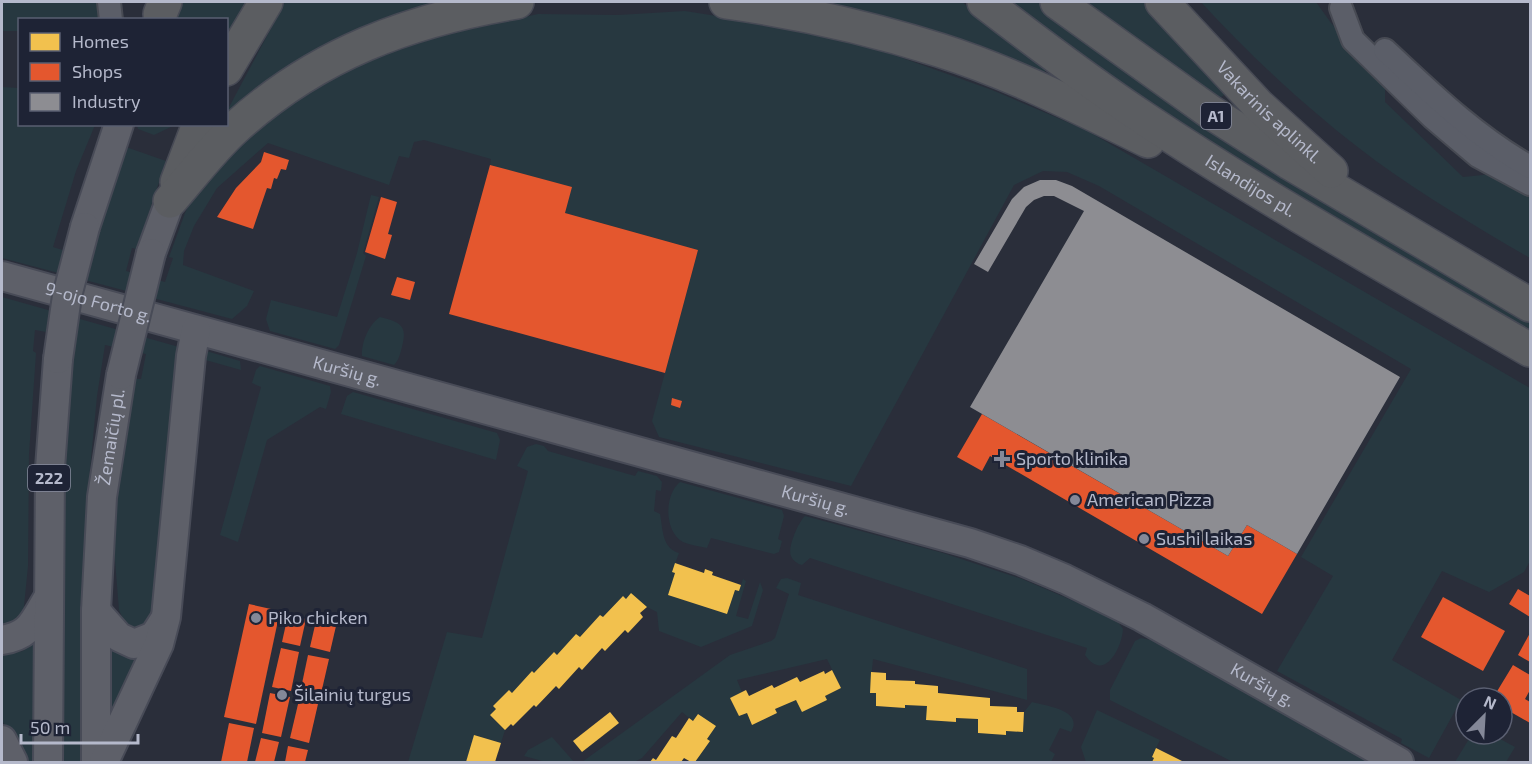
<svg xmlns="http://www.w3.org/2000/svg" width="1532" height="764" viewBox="0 0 1532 764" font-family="'Exo 2',sans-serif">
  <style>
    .green { fill: #273840; fill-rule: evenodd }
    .homes { fill: #f2c14e }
    .shops { fill: #e4572e }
    .industry { fill: #8d8d92 }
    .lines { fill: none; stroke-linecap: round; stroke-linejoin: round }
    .minor-casing { stroke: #474a53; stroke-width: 26 }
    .major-casing { stroke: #484b57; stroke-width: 32 }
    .highway-casing { stroke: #474a55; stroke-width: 36 }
    .minor { stroke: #5b5e68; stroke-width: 22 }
    .major { stroke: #5e6069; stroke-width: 28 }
    .highway { stroke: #5b5d61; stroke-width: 33 }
    .major-bridge-casing { stroke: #484b57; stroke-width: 32; stroke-linecap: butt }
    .major-bridge { stroke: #5e6069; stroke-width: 28 }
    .poi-dot { fill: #848898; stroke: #1e2335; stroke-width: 2 }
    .labels { text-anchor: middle; stroke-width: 6; stroke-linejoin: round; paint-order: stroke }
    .shield { fill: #1e2335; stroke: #888c9e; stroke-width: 1.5 }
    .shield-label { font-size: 16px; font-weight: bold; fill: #b5b9cb }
    .street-label { font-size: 18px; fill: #b5b9cb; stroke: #1e2335 }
    .poi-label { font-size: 18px; fill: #b5b9cb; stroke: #1e2335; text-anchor: start }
  </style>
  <rect width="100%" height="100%" fill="#2a2e3a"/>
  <!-- green -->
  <g class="green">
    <polygon points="2,2 99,2 100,19 20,20 19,31 2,31"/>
    <polygon points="177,2 252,2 227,42 226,20 170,20"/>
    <polygon points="285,2 468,2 235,114 227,111"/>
    <polygon points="778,2 962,2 1041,63 1045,70 1044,74"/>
    <polygon points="1010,2 1045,2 1530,320 1530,332 1277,184 1153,105"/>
    <polygon points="1082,2 1144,2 1181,47 1222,89 1224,95 1221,97 1215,95 1122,32"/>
    <path d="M1201 2H1316L1331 23 1382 78 1385 85V102L1463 177 1493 174 1530 191V258C1478 228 1426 197 1376 161 1313 114 1254 60 1201 2Z"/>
    <polygon points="685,11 787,27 880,50 992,90 1086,130 1530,388 1530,561 1524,572 1489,592 1442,571 1392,660 1461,700 1429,758 1401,743 1402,739 1277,671 1333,576 1301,557 1411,369 1099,186 1067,172 1043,171 1014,185 851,486 659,437 652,421 698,250 565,213 571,187 490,165 491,159 424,140 414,142 409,158 399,156 389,185 268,143 217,188 194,226 184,251 183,265 254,291 247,306 232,319 2,258 2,87 19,88 20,124 95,125 76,171 53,247 91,259 123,146 166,161 137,249 132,248 126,271 165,282 173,258 169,257 185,213 198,187 232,144 345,68 440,36 538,14 618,15"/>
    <polygon points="137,125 137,124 175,125 154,135 138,129"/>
    <polygon points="371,195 379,197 363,253 366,256 339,345 335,349 270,331 266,319 271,300 337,317 357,253"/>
    <polygon points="2,297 179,347 161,593 145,629 132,628 125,623 119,610 114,548 118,482 136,379 141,379 146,354 105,345 97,396 85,522 85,762 58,762 58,501 70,361 74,360 75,337 35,330 33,351 36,353 29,454 28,566 23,616 2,629"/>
    <path d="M380 317C400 322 408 325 402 347 400 354 399 360 394 365L362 356C361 343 369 324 380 317Z"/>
    <polygon points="203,350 240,361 241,370 202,359"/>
    <polygon points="260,366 330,386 331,392 326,409 320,407 267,440 238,542 220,535 261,387 252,383 256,370"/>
    <polygon points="353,392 497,433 500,440 496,460 341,414 347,396"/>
    <path d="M536 444 544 446 548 451 635 476 638 471 657 476 662 482 661 491 656 490 654 511 660 514C663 530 662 548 679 553L672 572 675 573 669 595 727 614 735 590 739 591 743 579 746 581 736 616 748 619 760 582 763 590 752 626 701 647 659 631 657 612 647 607 631 593 626 599 623 596 603 617 600 615 580 637 557 655 554 652 534 673 532 671 512 693 509 690 493 706 496 709 490 716 505 730 501 743 475 735 466 762H408L447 632 482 638 528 471 517 466 527 447Z"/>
    <path d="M680 482 782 510 784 516 778 539 782 541 779 552 774 554 711 538 707 548C699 546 690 545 683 542 664 532 664 495 680 482Z"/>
    <path d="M805 516 943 553 1022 579 1116 619 1123 629C1122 648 1104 683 1085 655L1087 648 810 558 802 565C798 564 793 561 791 556 787 548 799 521 805 516Z"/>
    <path d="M787 578 801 583 798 595 1027 669V700L873 659 870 692 876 693V706L904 708 905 705 927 706V720L955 722 956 718 978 719V733L1006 735V731L1023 732 1024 712 1032 702C1046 706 1084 710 1071 732L1060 728 1049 750 1055 754 1051 762H695L710 741 707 739 715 726 698 714 693 721 682 712 642 758 634 762H582L730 655 771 641 775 638 789 594 776 588 781 579ZM827 659 841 688 825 696 827 700 802 711 796 700 775 709 777 713 752 725 747 713 739 716 730 698 742 692 737 680Z"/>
    <polygon points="35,637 37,762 24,762 2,720 2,655 23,651"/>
    <polygon points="1141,638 1156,641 1371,762 1233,762 1110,700 1110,690 1135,641"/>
    <polygon points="106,640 150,652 109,739"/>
    <polygon points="1097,710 1160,740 1152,756 1154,758 1152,762 1086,762 1081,747"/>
    <polygon points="1472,734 1491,734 1515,747 1506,762 1455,762"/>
    <polygon points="552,737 574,762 546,762 524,756 528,750"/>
  </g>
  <!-- homes -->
  <g class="homes">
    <polygon points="675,563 704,573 705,569 713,572 712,575 741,585 739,591 735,590 727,614 668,595 675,573 672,572"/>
    <polygon points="631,593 647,607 640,613 643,617 628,633 625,630 605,651 602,648 582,670 579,667 559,689 556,686 536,707 534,705 513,726 511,724 505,730 490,715 496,709 493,706 509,690 512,693 532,671 534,673 554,652 557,655 576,634 580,637 600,615 603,617 623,596 626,599"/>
    <polygon points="832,670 841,688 825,696 827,700 802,712 796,700 775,709 777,713 752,725 747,713 739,716 730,698 746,690 749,696 772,685 774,688 797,677 800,682 824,671 825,674"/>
    <polygon points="871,672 886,673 886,680 915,681 915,684 938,686 938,693 990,698 990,706 1017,707 1017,712 1024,712 1023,732 1006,731 1006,735 978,733 978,719 956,718 956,722 926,720 927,706 905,705 905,708 876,706 876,693 870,693"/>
    <polygon points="610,712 619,723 582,752 573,741"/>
    <polygon points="698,714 716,726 707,739 710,741 695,762 691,762 684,758 681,762 650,762 653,758 656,760 672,736 676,738 689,718 693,721"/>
    <polygon points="474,735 501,743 495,762 466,762"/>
    <polygon points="1156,748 1184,762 1152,762 1154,758 1152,757"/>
  </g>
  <!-- shops -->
  <g class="shops">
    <polygon points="264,152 289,160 286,170 281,169 277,179 274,178 271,189 267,188 253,229 217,217 236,188 261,162"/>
    <polygon points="490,165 572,187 565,213 698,250 665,373 449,314"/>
    <polygon points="381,197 397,202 388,234 392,235 385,259 365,252"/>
    <polygon points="397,277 415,282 410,300 391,295"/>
    <polygon points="672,398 682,401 680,408 671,405"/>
    <polygon points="982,414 1228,556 1247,525 1297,554 1262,614 990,456 982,471 957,457"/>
    <polygon points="1518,589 1530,596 1530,617 1509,604"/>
    <polygon points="1443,597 1505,631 1483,671 1421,637"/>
    <polygon points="249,604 280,611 256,724 224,717"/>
    <polygon points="288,615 306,619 300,646 282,642"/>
    <polygon points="316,621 336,626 330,652 310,647"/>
    <polygon points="1530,633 1530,662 1518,655"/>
    <polygon points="281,648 299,652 291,691 272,687"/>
    <polygon points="308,655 329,659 320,698 300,693"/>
    <polygon points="1513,665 1530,675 1530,690 1525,699 1530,702 1530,723 1502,707 1502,698 1493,698"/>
    <polygon points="270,693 290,697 281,737 262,733"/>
    <polygon points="299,700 318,704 309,743 290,738"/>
    <polygon points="229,723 254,728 247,762 221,762"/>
    <polygon points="261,738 279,742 274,762 255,762"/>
    <polygon points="288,746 308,750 305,762 285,762"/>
  </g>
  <!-- industry -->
  <polygon class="industry" points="1040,180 1056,180 1072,186 1400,377 1297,554 1247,525 1228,556 970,407 1084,211 1054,196 1044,196 1034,200 1026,207 988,272 974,264 1012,199 1024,187"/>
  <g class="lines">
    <defs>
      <g id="minor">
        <polyline points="109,2 111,20"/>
        <polyline points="1341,8 1353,40 1432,117 1478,156 1530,184"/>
        <path d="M1385 50C1431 93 1475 136 1530 167"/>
      </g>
      <g id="major">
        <polyline points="85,227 119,124"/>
        <polyline points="151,253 170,201"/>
        <path id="s1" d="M2 276 970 543 1020 560 1065 579 1142 617 1399 762"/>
        <polyline points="96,611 119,637 134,644 154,636 165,619"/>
        <path d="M2 640C31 635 33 622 48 598"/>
        <polyline points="2,740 13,762"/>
        <polyline points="48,762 50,468 58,359"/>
        <path id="s2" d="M96 762V611L102 497 121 375"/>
        <polyline points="104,762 159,644 166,617 191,356 196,330"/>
      </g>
      <g id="highway">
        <path d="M726 2C798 12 870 28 939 50 1012 73 1080 108 1148 141"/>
        <path id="s3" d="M984 2C1036 42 1090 83 1145 119 1270 202 1401 275 1530 350"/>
        <polyline points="1057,2 1209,111 1290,163 1530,305"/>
        <path id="s4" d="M1162 2 1258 105 1331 171"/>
        <polyline points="160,14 165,2"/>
        <polyline points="226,69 266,2"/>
        <polyline points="177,182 199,124"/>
        <path d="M170 201C191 177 211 150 234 129 316 54 409 20 517 2"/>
      </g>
    </defs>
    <!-- minor casing -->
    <use href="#minor" class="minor-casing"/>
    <!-- major casing -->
    <use href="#major" class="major-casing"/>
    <!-- highway casing -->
    <use href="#highway" class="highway-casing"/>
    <!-- minor -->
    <use href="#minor" class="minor"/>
    <!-- major -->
    <use href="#major" class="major"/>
    <!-- highway -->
    <use href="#highway" class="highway"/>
    <defs>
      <g id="major-bridge">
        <polyline points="58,359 67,296 85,227"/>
        <polyline points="121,375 151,253"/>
      </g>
    </defs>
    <!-- major-bridge casing -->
    <use href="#major-bridge" class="major-bridge-casing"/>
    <!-- major-bridge -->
    <use href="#major-bridge" class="major-bridge"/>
  </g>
  <!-- markers -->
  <g class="poi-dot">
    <path d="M999 450h6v6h6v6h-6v6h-6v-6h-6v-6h6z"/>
    <circle cx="1075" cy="500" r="6"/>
    <circle cx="1144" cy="539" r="6"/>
    <circle cx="256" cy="618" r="6"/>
    <circle cx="282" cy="695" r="6"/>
  </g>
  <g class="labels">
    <!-- shield labels -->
    <g class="shield">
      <rect x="1201" y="103" width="30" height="26" rx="4.5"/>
      <rect x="28" y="465" width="42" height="26" rx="4.5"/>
    </g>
    <g class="shield-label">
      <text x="1216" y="122">A1</text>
      <text x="49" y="484">222</text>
    </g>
    <!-- street labels -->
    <g class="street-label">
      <text dy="6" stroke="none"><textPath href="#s4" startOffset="154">Vakarinis aplinkl.</textPath></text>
      <text dy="6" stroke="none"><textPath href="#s3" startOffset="324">Islandijos pl.</textPath></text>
      <text dy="6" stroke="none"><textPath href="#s1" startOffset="100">9-ojo Forto g.</textPath></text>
      <text dy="6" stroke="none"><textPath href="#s1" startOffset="358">Kuršių g.</textPath></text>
      <text dy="6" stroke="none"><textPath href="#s2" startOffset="326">Žemaičių pl.</textPath></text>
      <text dy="6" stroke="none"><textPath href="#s1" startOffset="844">Kuršių g.</textPath></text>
      <text dy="6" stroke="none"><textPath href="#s1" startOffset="1330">Kuršių g.</textPath></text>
    </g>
    <!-- poi labels -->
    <g class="poi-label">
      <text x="1016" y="465">Sporto klinika</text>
      <text x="1087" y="506">American Pizza</text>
      <text x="1156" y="545">Sushi laikas</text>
      <text x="268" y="624">Piko chicken</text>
      <text x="294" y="701">Šilainių turgus</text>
    </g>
  </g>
  <!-- border -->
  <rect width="1532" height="764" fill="none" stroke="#b5b9cb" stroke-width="6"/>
  <!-- legend -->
  <rect x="18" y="18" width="210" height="108" fill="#1e2335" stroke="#5a5f71" stroke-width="1.5"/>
  <rect x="30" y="33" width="30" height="18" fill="#f2c14e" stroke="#5a5f71" stroke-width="1.5"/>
  <text x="72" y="48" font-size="18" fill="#b5b9cb">Homes</text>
  <rect x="30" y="63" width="30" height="18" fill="#e4572e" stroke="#5a5f71" stroke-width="1.5"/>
  <text x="72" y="78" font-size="18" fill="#b5b9cb">Shops</text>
  <rect x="30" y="93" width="30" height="18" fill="#8d8d92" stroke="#5a5f71" stroke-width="1.5"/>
  <text x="72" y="108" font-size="18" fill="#b5b9cb">Industry</text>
  <!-- north arrow -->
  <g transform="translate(1484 716) rotate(24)"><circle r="28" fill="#1e2335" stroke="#5a5f71" stroke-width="1.5"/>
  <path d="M0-4.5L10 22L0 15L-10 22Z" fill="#848898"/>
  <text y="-9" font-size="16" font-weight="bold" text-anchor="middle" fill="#b5b9cb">N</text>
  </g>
  <!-- scale -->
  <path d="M21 734v9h117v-9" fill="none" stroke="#b5b9cb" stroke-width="3"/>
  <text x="30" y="734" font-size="18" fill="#b5b9cb" stroke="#1e2335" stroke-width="4.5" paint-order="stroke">50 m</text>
</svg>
